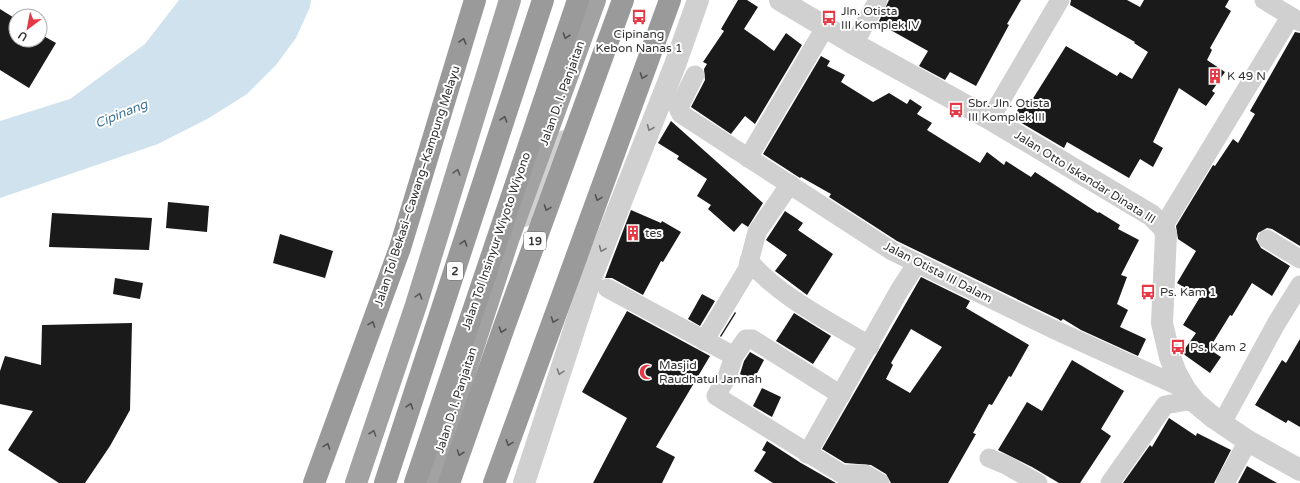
<svg xmlns="http://www.w3.org/2000/svg" width="1300" height="483" viewBox="0 0 1300 483" font-family="'Varela Round',sans-serif">
  <style>
    .water { fill: #cfe2ee }
    .building { fill: #1a1a1a; fill-rule: evenodd }
    .lines { fill: none; stroke-linecap: round; stroke-linejoin: round }
    .minor { stroke: #d0d0d0; stroke-width: 19 }
    .tertiary { stroke: #d0d0d0; stroke-width: 22 }
    .trunk { stroke: #a2a2a2; stroke-width: 22 }
    .motorway { stroke: #9a9a9a; stroke-width: 22 }
    .oneway { stroke: #525252 }
    .oneway2 { stroke: #7a7a7a }
    .oneway3 { stroke: #5a5a5a }
    .labels { text-anchor: middle; stroke-width: 4; stroke-linejoin: round; paint-order: stroke }
    .shield { fill: #fff; stroke: #707070; stroke-width: 1 }
    .shield-label { font-size: 11px; font-weight: bold; fill: #333 }
    .poi-label { font-size: 12px; fill: #333; stroke: #fff; text-anchor: start }
    .street-label { font-size: 12px; fill: #333; stroke: #fff }
    .water-label { font-size: 13px; font-style: italic; fill: #3f7597; stroke: #fff }
  </style>
  <rect width="100%" height="100%" fill="#fff"/>
  <!-- water -->
  <polygon class="water" points="179,0 311,0 310,7 296,38 276,65 247,94 209,118 158,144 0,198 0,121 70,99 145,44"/>
  <!-- building -->
  <g class="building">
    <polygon points="738,0 747,0 758,7 744,29 761,41 774,51 786,33 802,45 755,124 745,116 731,134 691,107 705,80 704,69 707,64 703,62 724,31 721,29"/>
    <polygon points="889,0 1021,0 1007,24 1009,25 976,86 950,72 945,80 919,66 928,51 878,23"/>
    <polygon points="1071,0 1127,0 1140,7 1144,0 1229,0 1225,7 1231,11 1210,48 1212,50 1207,60 1225,72 1212,91 1215,93 1206,106 1179,88 1153,142 1163,148 1153,167 1140,159 1129,178 1067,142 1064,148 1013,118 1021,104 1027,108 1066,46 1117,76 1120,72 1132,79 1148,52 1134,43 1135,42 1070,5"/>
    <polygon points="0,9 16,19 16,40 40,40 40,34 56,43 29,88 0,70"/>
    <polygon points="1295,32 1300,33 1300,246 1272,229 1267,228 1258,233 1256,239 1261,248 1290,266 1272,296 1252,283 1232,316 1230,315 1209,349 1221,357 1210,373 1182,353 1196,333 1183,325 1200,297 1177,283 1196,251 1178,239 1176,226 1213,165 1215,166 1233,139 1238,143 1255,114 1250,111"/>
    <polygon points="821,56 830,61 827,66 845,75 841,82 873,102 889,93 907,104 910,99 922,107 917,114 932,123 927,130 980,163 987,152 1004,165 1006,161 1031,177 1035,172 1098,213 1099,212 1120,225 1118,229 1139,240 1121,275 1127,277 1117,304 1128,310 1120,327 1146,339 1138,356 1081,330 1063,319 1061,321 1058,319 897,241 829,197 831,194 801,177 800,178 763,154"/>
    <polygon points="671,121 763,203 748,227 742,223 734,232 708,209 711,205 697,196 707,179 677,159 679,156 658,143"/>
    <polygon points="168,202 209,206 207,232 166,228"/>
    <polygon points="631,210 661,223 662,221 681,232 663,262 661,261 643,295 612,278 605,278"/>
    <polygon points="785,211 803,223 798,230 833,254 807,295 775,271 787,255 766,240"/>
    <polygon points="52,213 152,218 149,250 49,247"/>
    <polygon points="280,234 333,251 325,278 273,263"/>
    <path d="M921 277 970 301 966 308 1029 345 1011 377 1009 376 992 405 989 404 973 433 976 434 948 483H891L886 474 871 465 845 463 822 449ZM911 329 942 347 910 393 886 379 893 365 891 363Z"/>
    <polygon points="115,278 143,283 140,299 113,294"/>
    <polygon points="702,294 715,301 700,326 688,319"/>
    <polygon points="627,311 710,356 656,447 675,457 662,483 593,483 627,418 582,392"/>
    <polygon points="735,312 736,313 721,337 720,336"/>
    <polygon points="794,313 831,336 813,364 776,341"/>
    <polygon points="132,323 130,410 110,446 85,483 59,483 8,450 33,411 0,404 0,371 5,356 41,365 42,325"/>
    <polygon points="1300,339 1300,427 1288,420 1286,423 1255,405 1282,360 1286,363"/>
    <polygon points="750,352 764,360 753,381 740,374 744,361"/>
    <polygon points="1072,360 1124,391 1101,429 1111,436 1080,483 1059,483 1032,467 998,450 1027,402 1042,411"/>
    <polygon points="762,388 781,397 772,417 753,406"/>
    <polygon points="1169,418 1196,436 1197,433 1231,450 1214,483 1123,483 1150,445 1152,447"/>
    <polygon points="767,441 801,463 836,483 773,483 754,471 766,452 762,450"/>
    <polygon points="1247,466 1277,483 1238,483"/>
  </g>
  <g class="lines">
    <!-- minor -->
    <g class="minor">
      <polyline points="1264,0 1300,22"/>
      <polyline points="854,44 878,0"/>
      <polyline points="695,75 680,105 678,108 681,114 892,251 1053,329 1185,389"/>
      <polyline points="990,119 1060,0"/>
      <polyline points="748,158 826,26"/>
      <polyline points="1163,227 1290,17"/>
      <polyline points="1267,239 1300,259"/>
      <path d="M749 261C781 298 828 320 870 346"/>
      <polyline points="607,288 734,356 727,377 716,396 842,474 865,474 880,483"/>
      <polyline points="704,341 747,270 757,232 790,184"/>
      <polyline points="734,356 746,339 752,339 841,395"/>
      <polyline points="1222,423 1276,324 1300,285"/>
      <polyline points="807,454 899,291 917,263"/>
      <polyline points="989,458 1006,465 1038,483"/>
      <polyline points="1110,483 1165,405 1188,401 1196,403"/>
      <polyline points="1225,483 1248,441"/>
    </g>
    <!-- tertiary -->
    <g class="tertiary">
      <polyline points="780,0 854,44 990,119 1151,215 1163,227 1166,234 1162,323 1170,357 1176,373 1185,389 1196,403 1214,418 1248,441 1300,470"/>
      <polyline points="524,216 565,141"/>
      <polyline points="524,483 591,278 675,65 698,0"/>
    </g>
    <!-- trunk -->
    <g class="trunk">
      <polyline points="356,483 416,305 510,0"/>
      <polyline points="429,483 508,240 595,0"/>
    </g>
    <!-- motorway -->
    <g class="motorway">
      <polyline points="314,483 400,248 475,0"/>
      <polyline points="385,483 543,0"/>
      <polyline points="415,483 578,0"/>
      <polyline points="449,483 504,327 623,0"/>
      <polyline points="494,483 670,0"/>
    </g>
  </g>
  <!-- one-way arrows -->
  <defs><path id="oneway-chevron" d="M-2-3.5L2.5 0L-2 3.5" fill="none" stroke-width="1.6" stroke-linecap="round" stroke-linejoin="round"/></defs>
  <g class="oneway">
    <use href="#oneway-chevron" transform="translate(566 36) rotate(109)"/>
    <use href="#oneway-chevron" transform="translate(463 41) rotate(-74)"/>
    <use href="#oneway-chevron" transform="translate(643 76) rotate(110)"/>
    <use href="#oneway-chevron" transform="translate(504 119) rotate(-72)"/>
    <use href="#oneway-chevron" transform="translate(598 198) rotate(110)"/>
    <use href="#oneway-chevron" transform="translate(547 208) rotate(110)"/>
    <use href="#oneway-chevron" transform="translate(464 243) rotate(-72)"/>
    <use href="#oneway-chevron" transform="translate(554 320) rotate(110)"/>
    <use href="#oneway-chevron" transform="translate(372 324) rotate(-70)"/>
    <use href="#oneway-chevron" transform="translate(502 330) rotate(109)"/>
    <use href="#oneway-chevron" transform="translate(410 406) rotate(-72)"/>
    <use href="#oneway-chevron" transform="translate(509 443) rotate(110)"/>
    <use href="#oneway-chevron" transform="translate(327 446) rotate(-70)"/>
    <use href="#oneway-chevron" transform="translate(460 453) rotate(109)"/>
  </g>
  <g class="oneway2">
    <use href="#oneway-chevron" transform="translate(650 128) rotate(112)"/>
    <use href="#oneway-chevron" transform="translate(602 249) rotate(112)"/>
    <use href="#oneway-chevron" transform="translate(560 372) rotate(108)"/>
  </g>
  <g class="oneway3">
    <use href="#oneway-chevron" transform="translate(457 172) rotate(-73)"/>
    <use href="#oneway-chevron" transform="translate(419 296) rotate(-73)"/>
    <use href="#oneway-chevron" transform="translate(373 433) rotate(-71)"/>
  </g>
  <!-- icons -->
  <defs>
    <symbol id="bus-bare" viewBox="-9 -9 18 18"><path d="M-5-6H5V4H4V6H2V4H-2V6H-4V4H-5ZM-3.5-4V0h7V-4ZM-3.5 1.2v1.5H-2V1.2ZM2 1.2v1.5H3.5V1.2Z" fill="#e63946" stroke="#fff" stroke-width="2.5" paint-order="stroke"/></symbol>
    <symbol id="building-bare" viewBox="-9 -9 18 18"><path d="M-4-6H4V6H1V3H-1V6H-4ZM-2.5-4.3h1.7v1.8h-1.7ZM.8-4.3h1.7v1.8H.8ZM-2.5-1h1.7V.8h-1.7ZM.8-1h1.7V.8H.8Z" fill="#e63946" stroke="#fff" stroke-width="2.5" paint-order="stroke"/></symbol>
    <symbol id="mosque-bare" viewBox="-9 -9 18 18"><path d="M3.5-4.9A6 6 0 1 0 3.5 4.9A5 5 0 1 1 3.5-4.9Z" fill="#e63946" stroke="#fff" stroke-width="2.5" paint-order="stroke"/></symbol>
  </defs>
  <g fill-rule="evenodd">
    <use href="#bus-bare" x="628" y="6" width="22" height="22"/>
    <use href="#bus-bare" x="818" y="7" width="22" height="22"/>
    <use href="#building-bare" x="1204" y="65" width="22" height="22"/>
    <use href="#bus-bare" x="945" y="99" width="22" height="22"/>
    <use href="#building-bare" x="622" y="222" width="22" height="22"/>
    <use href="#bus-bare" x="1137" y="281" width="22" height="22"/>
    <use href="#bus-bare" x="1167" y="336" width="22" height="22"/>
    <use href="#mosque-bare" x="636" y="361" width="22" height="22"/>
  </g>
  <g class="labels">
    <!-- shield labels -->
    <g class="shield">
      <rect x="524" y="232" width="22" height="18" rx="3"/>
      <rect x="447" y="262" width="16" height="18" rx="3"/>
    </g>
    <g class="shield-label">
      <text x="535" y="245">19</text>
      <text x="455" y="275">2</text>
    </g>
    <!-- poi labels -->
    <g class="poi-label">
      <text x="841" y="15">Jln. Otista<tspan x="841" dy="14">III Komplek IV</tspan></text>
      <text x="639" y="38" text-anchor="middle">Cipinang<tspan x="639" dy="14">Kebon Nanas 1</tspan></text>
      <text x="1227" y="80">K 49 N</text>
      <text x="968" y="107">Sbr. Jln. Otista<tspan x="968" dy="14">III Komplek III</tspan></text>
      <text x="645" y="237">tes</text>
      <text x="1160" y="296">Ps. Kam 1</text>
      <text x="1190" y="351">Ps. Kam 2</text>
      <text x="659" y="369">Masjid<tspan x="659" dy="14">Raudhatul Jannah</tspan></text>
    </g>
    <!-- street labels -->
    <g class="street-label">
      <text transform="translate(562 93) rotate(-70)" y="4">Jalan D. I. Panjaitan</text>
      <text transform="translate(1085 177) rotate(32)" y="4">Jalan Otto Iskandar Dinata III</text>
      <text transform="translate(417 186) rotate(-72)" y="4">Jalan Tol Bekasi–Cawang–Kampung Melayu</text>
      <text transform="translate(496 241) rotate(-71)" y="4">Jalan Tol Insinyur Wiyoto Wiyono</text>
      <text transform="translate(938 272) rotate(27)" y="4">Jalan Otista III Dalam</text>
      <text transform="translate(456 400) rotate(-72)" y="4">Jalan D. I. Panjaitan</text>
    </g>
    <!-- water labels -->
    <g class="water-label">
      <text transform="translate(121 113) rotate(-22)" y="5">Cipinang</text>
    </g>
  </g>
  <!-- north arrow -->
  <g transform="translate(28 28) rotate(212)"><circle r="19" fill="#ffffff" stroke="#adadad"/>
  <path d="M0-3L7 15L0 10L-7 15Z" fill="#e63946"/>
  <text y="-6" font-size="11" font-weight="bold" text-anchor="middle" fill="#333333">U</text>
  </g>
</svg>
